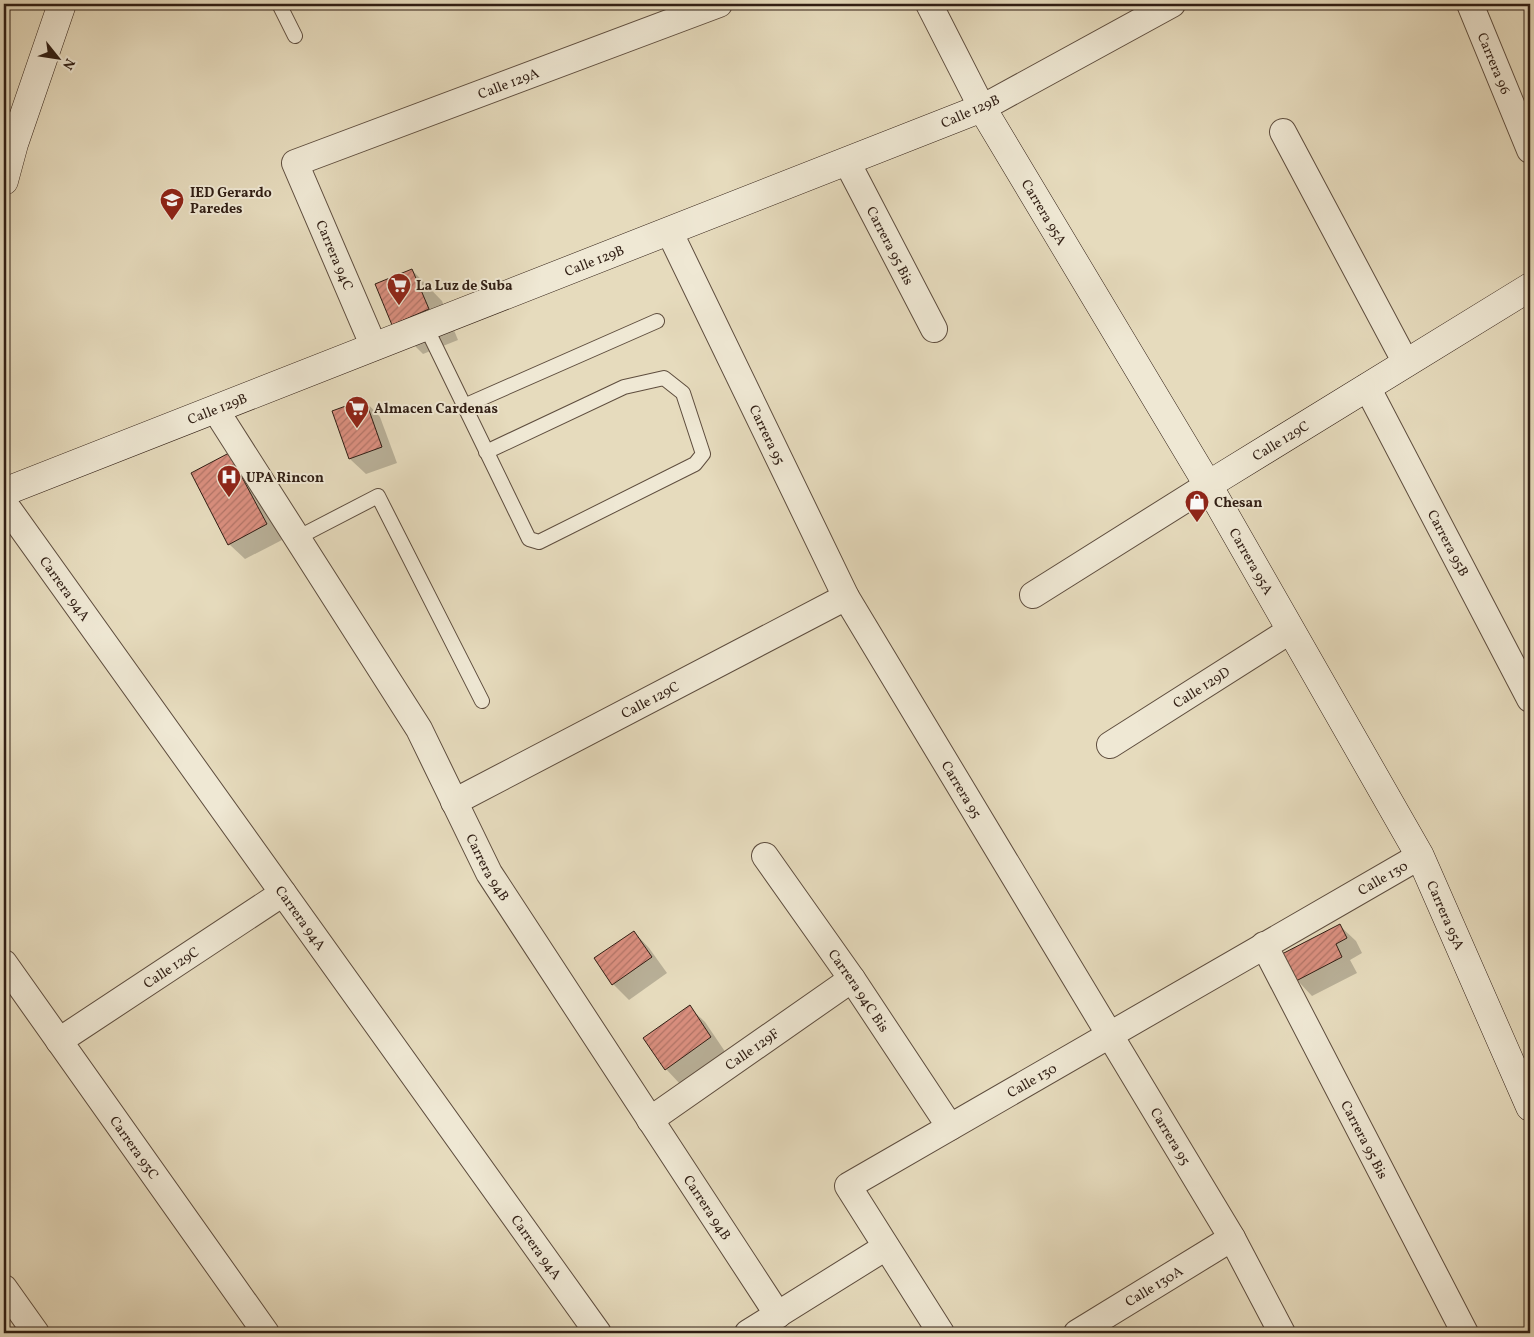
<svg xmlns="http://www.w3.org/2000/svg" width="1534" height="1337" viewBox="0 0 1534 1337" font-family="Vollkorn,serif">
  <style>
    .shadow { fill: #0003 }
    .building { fill: url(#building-hatch); stroke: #301e14 }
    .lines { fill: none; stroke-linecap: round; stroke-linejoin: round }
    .lane-casing { stroke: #5e4d3e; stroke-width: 16 }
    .street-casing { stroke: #5e4d3e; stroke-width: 28 }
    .secondary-casing { stroke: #301e14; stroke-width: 29 }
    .lane { stroke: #efe8d4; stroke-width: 14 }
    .street { stroke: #efe8d4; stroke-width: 26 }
    .secondary { stroke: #efe8d4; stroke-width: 28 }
    .labels { text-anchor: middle; stroke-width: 4; stroke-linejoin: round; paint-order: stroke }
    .street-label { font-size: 14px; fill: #301e14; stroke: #efe8d4 }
    .poi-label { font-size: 14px; font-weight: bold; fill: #301e14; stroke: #efe8d4; text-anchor: start }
  </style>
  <defs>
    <pattern id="building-hatch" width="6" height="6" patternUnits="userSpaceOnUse" patternTransform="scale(1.25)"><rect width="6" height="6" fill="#da8f7f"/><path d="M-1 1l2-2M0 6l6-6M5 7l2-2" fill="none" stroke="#b17467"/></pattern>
  </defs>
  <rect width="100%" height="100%" fill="#e6dbbd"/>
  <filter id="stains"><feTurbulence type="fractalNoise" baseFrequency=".004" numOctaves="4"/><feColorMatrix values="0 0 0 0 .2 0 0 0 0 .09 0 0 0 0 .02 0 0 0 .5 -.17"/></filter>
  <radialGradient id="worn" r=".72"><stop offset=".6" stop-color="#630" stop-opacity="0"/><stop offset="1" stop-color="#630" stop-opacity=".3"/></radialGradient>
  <!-- shadow -->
  <g class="shadow">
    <polygon points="412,270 442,301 458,340 423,354 393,324"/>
    <polygon points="365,401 380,417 397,463 366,474 350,459 334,412"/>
    <polygon points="229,454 245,470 282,540 245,559 229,544"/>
    <polygon points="1340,926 1356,941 1362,953 1350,960 1357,973 1312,996 1297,980"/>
    <polygon points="634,932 649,948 667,973 629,1000 613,984 596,959"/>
    <polygon points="689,1007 705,1022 726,1053 681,1085 666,1069"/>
  </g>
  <!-- building -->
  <g class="building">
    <polygon points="412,269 429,309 392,325 375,284"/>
    <polygon points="365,399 382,447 349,459 332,411"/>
    <polygon points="229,453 267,524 228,545 191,473"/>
    <polygon points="1340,924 1347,938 1336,944 1342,957 1296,981 1282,954"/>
    <polygon points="634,931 652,957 612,985 594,958"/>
    <polygon points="690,1005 711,1037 665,1070 643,1038"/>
  </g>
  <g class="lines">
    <defs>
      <g id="lane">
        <polyline points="279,4 295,36"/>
        <polyline points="426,327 529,539 539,542 695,464 703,454 683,393 664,378 624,387 486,452"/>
        <polyline points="464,406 657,321"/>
        <polyline points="297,538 378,496 482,701"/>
      </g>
      <g id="street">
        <polyline points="929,4 982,108 1172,4"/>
        <path id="s1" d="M1470 4 1530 150"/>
        <polyline points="1283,132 1406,363"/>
        <path id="s2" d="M847 162 934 329"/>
        <path id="s3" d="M669 231 846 597 1232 1238 1282 1333"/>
        <path id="s4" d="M374 347 295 163 719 4"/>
        <path id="s5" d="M1367 387 1530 699"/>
        <path id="s6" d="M215 409 419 729 489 873 778 1315"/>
        <path id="s7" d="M4 503 598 1333"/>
        <polyline points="1033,595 1208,485"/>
        <path id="s8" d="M1110 745 1291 630"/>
        <path id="s9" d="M454 802 846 597"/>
        <path id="s10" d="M765 856 852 979 950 1127"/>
        <path id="s11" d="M1264 945 1465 1333"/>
        <path id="s12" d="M4 963 266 1333"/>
        <path id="s13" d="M59 1041 283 893"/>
        <path id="s14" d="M650 1120 852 979"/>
        <polyline points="4,1288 36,1333"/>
        <polyline points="748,1333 886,1247"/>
        <path id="s15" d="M941 1333 848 1186 1420 856"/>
        <path id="s16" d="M1077 1333 1232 1238"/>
      </g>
      <g id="secondary">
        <polyline points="4,181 14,144 62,4"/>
        <path id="s17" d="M1208 485 1530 287"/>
        <path id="s18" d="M4 492 982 108 1208 485 1420 856 1530 1107"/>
      </g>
    </defs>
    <!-- lane casing -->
    <use href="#lane" class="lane-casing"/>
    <!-- street casing -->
    <use href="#street" class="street-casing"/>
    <!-- secondary casing -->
    <use href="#secondary" class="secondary-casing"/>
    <!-- lane -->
    <use href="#lane" class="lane"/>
    <!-- street -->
    <use href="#street" class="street"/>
    <!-- secondary -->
    <use href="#secondary" class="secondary"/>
  </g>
  <!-- icons -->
  <defs>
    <symbol id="school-pin" viewBox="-11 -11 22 30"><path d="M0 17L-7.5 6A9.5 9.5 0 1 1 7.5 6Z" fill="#8f2418" stroke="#efe8d4"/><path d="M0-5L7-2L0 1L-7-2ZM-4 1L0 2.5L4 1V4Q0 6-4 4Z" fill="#fff"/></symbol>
    <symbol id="supermarket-pin" viewBox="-11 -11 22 30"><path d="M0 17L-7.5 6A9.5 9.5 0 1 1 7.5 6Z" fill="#8f2418" stroke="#efe8d4"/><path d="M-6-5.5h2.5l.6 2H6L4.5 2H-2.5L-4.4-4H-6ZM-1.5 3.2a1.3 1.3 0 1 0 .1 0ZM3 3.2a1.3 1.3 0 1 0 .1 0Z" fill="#fff"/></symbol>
    <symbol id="hospital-pin" viewBox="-11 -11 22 30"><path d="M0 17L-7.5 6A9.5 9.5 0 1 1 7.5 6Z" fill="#8f2418" stroke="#efe8d4"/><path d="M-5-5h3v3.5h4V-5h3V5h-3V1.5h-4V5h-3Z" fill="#fff"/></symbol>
    <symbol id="shop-pin" viewBox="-11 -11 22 30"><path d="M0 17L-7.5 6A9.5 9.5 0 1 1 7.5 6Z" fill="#8f2418" stroke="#efe8d4"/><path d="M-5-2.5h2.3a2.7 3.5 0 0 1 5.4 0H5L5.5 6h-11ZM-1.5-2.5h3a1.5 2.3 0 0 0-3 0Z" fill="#fff"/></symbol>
  </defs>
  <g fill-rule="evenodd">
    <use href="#school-pin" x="158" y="186" width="28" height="38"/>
    <use href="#supermarket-pin" x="385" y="271" width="28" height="38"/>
    <use href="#supermarket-pin" x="343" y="394" width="28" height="38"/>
    <use href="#hospital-pin" x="215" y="463" width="28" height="38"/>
    <use href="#shop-pin" x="1183" y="488" width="28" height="38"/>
  </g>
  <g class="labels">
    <!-- street labels -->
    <g class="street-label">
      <text dy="5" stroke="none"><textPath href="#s1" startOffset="64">Carrera 96</textPath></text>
      <text dy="5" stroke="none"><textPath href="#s4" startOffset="428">Calle 129A</textPath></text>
      <text transform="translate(970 111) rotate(-24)" y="5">Calle 129B</text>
      <text dy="5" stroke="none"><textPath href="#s18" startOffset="1172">Carrera 95A</textPath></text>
      <text dy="5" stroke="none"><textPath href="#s2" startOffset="94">Carrera 95 Bis</textPath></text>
      <text transform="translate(335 255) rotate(67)" y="5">Carrera 94C</text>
      <text dy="5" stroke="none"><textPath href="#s18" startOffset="634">Calle 129B</textPath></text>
      <text dy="5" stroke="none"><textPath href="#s18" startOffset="229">Calle 129B</textPath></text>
      <text dy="5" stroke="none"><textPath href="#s3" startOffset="226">Carrera 95</textPath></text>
      <text dy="5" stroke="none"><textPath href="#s17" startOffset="85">Calle 129C</textPath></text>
      <text dy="5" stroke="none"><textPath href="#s5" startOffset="176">Carrera 95B</textPath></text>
      <text dy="5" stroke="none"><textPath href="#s18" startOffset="1578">Carrera 95A</textPath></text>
      <text dy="5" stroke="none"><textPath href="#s7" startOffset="105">Carrera 94A</textPath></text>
      <text dy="5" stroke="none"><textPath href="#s8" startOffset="108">Calle 129D</textPath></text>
      <text dy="5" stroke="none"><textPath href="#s9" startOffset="221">Calle 129C</textPath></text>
      <text dy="5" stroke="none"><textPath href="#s3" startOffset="631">Carrera 95</textPath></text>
      <text dy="5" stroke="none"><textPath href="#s6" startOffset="534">Carrera 94B</textPath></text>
      <text dy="5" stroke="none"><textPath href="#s15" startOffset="791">Calle 130</textPath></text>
      <text dy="5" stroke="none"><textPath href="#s18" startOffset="1982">Carrera 95A</textPath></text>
      <text dy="5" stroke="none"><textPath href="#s7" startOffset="510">Carrera 94A</textPath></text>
      <text dy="5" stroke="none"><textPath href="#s13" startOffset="134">Calle 129C</textPath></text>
      <text dy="5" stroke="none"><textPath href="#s10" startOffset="164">Carrera 94C Bis</textPath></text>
      <text dy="5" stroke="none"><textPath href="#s14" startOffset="124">Calle 129F</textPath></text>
      <text dy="5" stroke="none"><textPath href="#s15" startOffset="386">Calle 130</textPath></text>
      <text dy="5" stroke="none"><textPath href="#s3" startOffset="1036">Carrera 95</textPath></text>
      <text dy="5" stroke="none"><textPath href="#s11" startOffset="219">Carrera 95 Bis</textPath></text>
      <text dy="5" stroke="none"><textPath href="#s12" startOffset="226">Carrera 93C</textPath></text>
      <text dy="5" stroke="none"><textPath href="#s6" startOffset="939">Carrera 94B</textPath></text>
      <text dy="5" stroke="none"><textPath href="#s7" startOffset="915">Carrera 94A</textPath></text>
      <text dy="5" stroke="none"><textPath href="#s16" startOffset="90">Calle 130A</textPath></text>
    </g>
    <!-- poi labels -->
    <g class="poi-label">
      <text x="190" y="197">IED Gerardo<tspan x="190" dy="16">Paredes</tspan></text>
      <text x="416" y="290">La Luz de Suba</text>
      <text x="374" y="413">Almacen Cardenas</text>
      <text x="246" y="482">UPA Rincon</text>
      <text x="1214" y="507">Chesan</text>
    </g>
  </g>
  <!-- margin -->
  <rect width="1534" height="1337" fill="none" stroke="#e6dbbd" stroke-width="20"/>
  <rect x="5" y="5" width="1524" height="1327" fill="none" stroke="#301e14" stroke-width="2.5"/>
  <rect x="10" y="10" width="1514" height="1317" fill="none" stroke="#301e14"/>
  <!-- north arrow -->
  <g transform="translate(58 58) rotate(120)" stroke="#efe8d4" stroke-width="4" paint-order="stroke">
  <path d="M0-4L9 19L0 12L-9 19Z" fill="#301e14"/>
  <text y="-8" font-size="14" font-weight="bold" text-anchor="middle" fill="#301e14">N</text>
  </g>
  <rect width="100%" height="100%" filter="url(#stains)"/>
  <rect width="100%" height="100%" fill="url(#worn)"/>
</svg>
